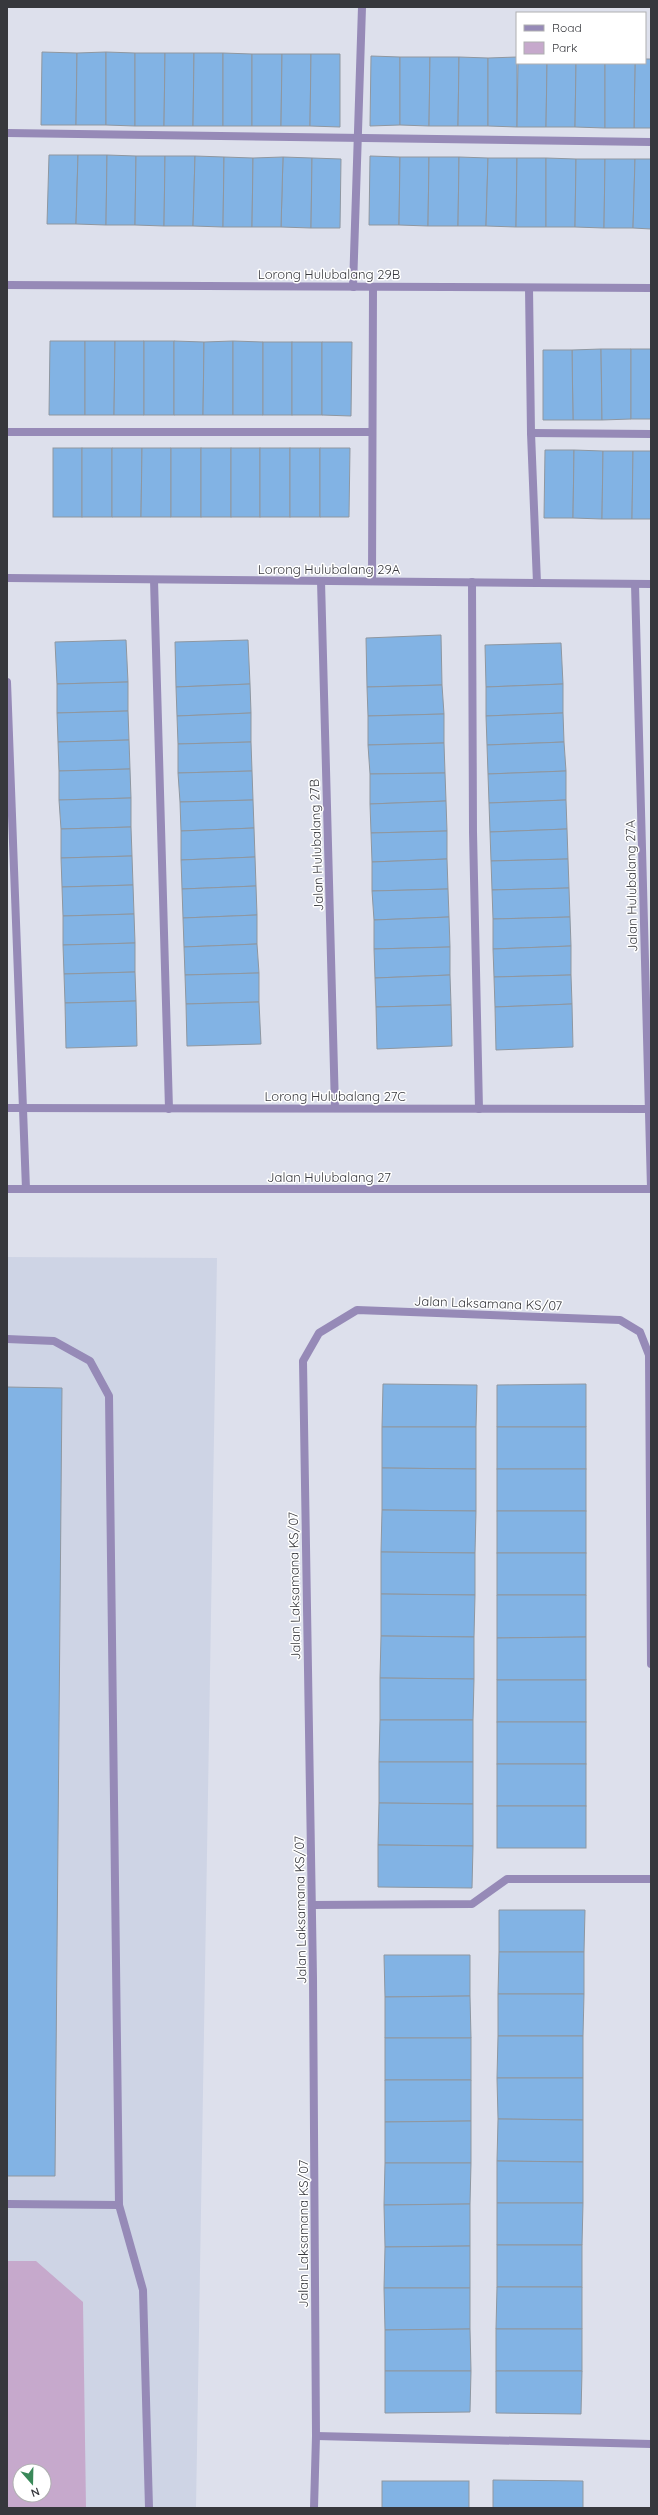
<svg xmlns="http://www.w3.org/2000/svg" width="658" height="2515" viewBox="0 0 658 2515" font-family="Quicksand,sans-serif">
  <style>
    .built { fill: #ced4e5; fill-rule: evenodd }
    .green { fill: #c6a9cc; fill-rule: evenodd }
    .building { fill: #82b3e4; stroke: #8f97a0 }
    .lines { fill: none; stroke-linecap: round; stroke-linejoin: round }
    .service { stroke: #968ab7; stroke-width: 8 }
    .minor { stroke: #968ab7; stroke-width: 8 }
    .tertiary { stroke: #968ab7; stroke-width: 8 }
    .labels { text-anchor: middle; stroke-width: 3; stroke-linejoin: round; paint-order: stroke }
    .street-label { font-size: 13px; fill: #37383d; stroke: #fff }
  </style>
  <rect width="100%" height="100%" fill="#dde0ec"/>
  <!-- built -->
  <path class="built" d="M7 1257 217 1258 196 2508H7ZM20 2471H44V2495H20Z"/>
  <!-- green -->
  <path class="green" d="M7 2261H36L83 2302 86 2508H7ZM20 2471H44V2495H20Z"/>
  <!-- building -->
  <g class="building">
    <polygon points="42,52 77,53 76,125 41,125"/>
    <polygon points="106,52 106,125 76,125 77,53"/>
    <polygon points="106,52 135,53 135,126 106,125"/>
    <polygon points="135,53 165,53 164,126 135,126"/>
    <polygon points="165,53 194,53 193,126 164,126"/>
    <polygon points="194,53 223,53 223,126 193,126"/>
    <polygon points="223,53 252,54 252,126 223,126"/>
    <polygon points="252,54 282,54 281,126 252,126"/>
    <polygon points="282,54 311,54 310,126 281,126"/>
    <polygon points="311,54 340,54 340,127 310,126"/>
    <polygon points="371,56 400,57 400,125 370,126"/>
    <polygon points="400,57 430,57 429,126 400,125"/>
    <polygon points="430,57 459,57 458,126 429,126"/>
    <polygon points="459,57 488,58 488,126 458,126"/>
    <polygon points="517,57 517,127 488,126 488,58"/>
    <polygon points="645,59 651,59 651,128 634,128 635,63 645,63"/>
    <polygon points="518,63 547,63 546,127 517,127"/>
    <polygon points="547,63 576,63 575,127 546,127"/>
    <polygon points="576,63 605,63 605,128 575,127"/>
    <polygon points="605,63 635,63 634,128 605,128"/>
    <polygon points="49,155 78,155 76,224 47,224"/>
    <polygon points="78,155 107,155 106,225 76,224"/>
    <polygon points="107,155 136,156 135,225 106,225"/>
    <polygon points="136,156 165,156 164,226 135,225"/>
    <polygon points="165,156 195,156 193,226 164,226"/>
    <polygon points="195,156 224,157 223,227 193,226"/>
    <polygon points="370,156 400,157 399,225 369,225"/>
    <polygon points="224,157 253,158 252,227 223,227"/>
    <polygon points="283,157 312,158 311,228 281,227"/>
    <polygon points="283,157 281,227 252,227 253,158"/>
    <polygon points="400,157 429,157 428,226 399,225"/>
    <polygon points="429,157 459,157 458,226 428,226"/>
    <polygon points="459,157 488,158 486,226 458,226"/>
    <polygon points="312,158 341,159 340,228 311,228"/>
    <polygon points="488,158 517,158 516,227 486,226"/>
    <polygon points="517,158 546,158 546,227 516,227"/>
    <polygon points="546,158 576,159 575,227 546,227"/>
    <polygon points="576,159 605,159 604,228 575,227"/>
    <polygon points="605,159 635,159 633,228 604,228"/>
    <polygon points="635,159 651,159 651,229 633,228"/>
    <polygon points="50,341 85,341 85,415 49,415"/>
    <polygon points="85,341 115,341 114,415 85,415"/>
    <polygon points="115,341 144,341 144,415 114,415"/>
    <rect x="144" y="341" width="30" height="74"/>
    <polygon points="174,341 204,342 203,415 174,415"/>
    <polygon points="233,341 233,415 203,415 204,342"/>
    <polygon points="233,341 263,342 263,415 233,415"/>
    <rect x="263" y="342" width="29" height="73"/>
    <rect x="292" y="342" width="30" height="73"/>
    <polygon points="322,342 352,342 351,416 322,415"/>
    <polygon points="601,349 602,420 573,420 572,350"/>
    <polygon points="601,349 631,349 631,419 602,420"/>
    <rect x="631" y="349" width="20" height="70"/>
    <polygon points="543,350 572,350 573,420 543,420"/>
    <rect x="53" y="448" width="29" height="69"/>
    <rect x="82" y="448" width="30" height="69"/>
    <polygon points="112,448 142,448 141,517 112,517"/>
    <polygon points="142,448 171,448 171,517 141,517"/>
    <rect x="171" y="448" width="30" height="69"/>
    <rect x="201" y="448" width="30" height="69"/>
    <rect x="231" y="448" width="29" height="69"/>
    <rect x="260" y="448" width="30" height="69"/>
    <rect x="290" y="448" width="30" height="69"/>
    <polygon points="320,448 350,448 349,517 320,517"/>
    <polygon points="545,450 574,450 573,518 544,518"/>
    <polygon points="574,450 603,451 602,519 573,518"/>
    <polygon points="603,451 633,451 632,519 602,519"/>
    <polygon points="633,451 651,451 651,519 632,519"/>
    <polygon points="441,635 442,685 367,687 366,638"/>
    <polygon points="126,640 128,682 57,684 55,642"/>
    <polygon points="248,640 250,684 176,687 175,642"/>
    <polygon points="561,643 563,684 486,687 485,645"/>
    <polygon points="128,682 128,711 57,713 57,684"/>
    <polygon points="250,684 251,713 177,716 176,687"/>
    <polygon points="563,684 563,713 486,716 486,687"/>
    <polygon points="442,685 444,714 368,716 367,687"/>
    <polygon points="128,711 129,740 58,742 57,713"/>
    <polygon points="251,713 251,742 178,744 177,716"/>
    <polygon points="563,713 564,742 487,745 486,716"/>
    <polygon points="444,714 444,743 368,745 368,716"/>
    <polygon points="129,740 130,769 59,771 58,742"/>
    <polygon points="251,742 252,771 178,773 178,744"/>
    <polygon points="564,742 566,771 488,774 487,745"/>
    <polygon points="444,743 445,773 370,774 368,745"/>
    <polygon points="130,769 131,798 59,800 59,771"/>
    <polygon points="252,771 253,800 180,802 178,773"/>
    <polygon points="566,771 566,800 489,803 488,774"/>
    <polygon points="445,773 446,801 370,804 370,774"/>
    <polygon points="131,798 131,827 61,829 59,800"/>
    <polygon points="253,800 254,828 181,831 180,802"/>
    <polygon points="566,800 567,829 490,832 489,803"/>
    <polygon points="446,801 447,831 371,833 370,804"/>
    <polygon points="131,827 132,856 61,858 61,829"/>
    <polygon points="254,828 255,857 181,860 181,831"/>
    <polygon points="567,829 568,859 491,861 490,832"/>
    <polygon points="447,831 447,859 372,862 371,833"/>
    <polygon points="132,856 133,885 62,887 61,858"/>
    <polygon points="255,857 256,886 182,889 181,860"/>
    <polygon points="447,859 448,889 372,891 372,862"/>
    <polygon points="568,859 569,888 492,890 491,861"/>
    <polygon points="133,885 134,914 63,916 62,887"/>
    <polygon points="256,886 257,915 183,918 182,889"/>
    <polygon points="569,888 570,917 493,919 492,890"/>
    <polygon points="448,889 449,917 374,920 372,891"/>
    <polygon points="134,914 135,943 63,945 63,916"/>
    <polygon points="257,915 257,944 184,947 183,918"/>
    <polygon points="449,917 450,947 374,949 374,920"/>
    <polygon points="570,917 571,946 493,949 493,919"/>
    <polygon points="135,943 135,972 64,974 63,945"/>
    <polygon points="257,944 259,973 185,975 184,947"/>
    <polygon points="571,946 571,975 494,977 493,949"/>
    <polygon points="450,947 450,975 375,978 374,949"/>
    <polygon points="135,972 136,1001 65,1003 64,974"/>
    <polygon points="259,973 259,1002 186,1004 185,975"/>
    <polygon points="450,975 451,1005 376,1007 375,978"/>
    <polygon points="571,975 572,1004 495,1007 494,977"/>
    <polygon points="136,1001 137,1046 66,1048 65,1003"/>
    <polygon points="259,1002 261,1044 187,1046 186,1004"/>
    <polygon points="572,1004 573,1047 496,1050 495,1007"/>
    <polygon points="451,1005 452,1046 377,1049 376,1007"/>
    <polygon points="383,1384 477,1385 476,1427 382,1427"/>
    <polygon points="586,1384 586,1427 497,1427 497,1385"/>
    <polygon points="7,1387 62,1388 55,2176 7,2176"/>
    <polygon points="382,1427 476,1427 476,1469 382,1468"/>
    <rect x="497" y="1427" width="89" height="42"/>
    <polygon points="382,1468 476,1469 476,1511 382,1510"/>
    <rect x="497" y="1469" width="89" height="42"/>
    <polygon points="382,1510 476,1511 475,1553 381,1552"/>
    <rect x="497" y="1511" width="89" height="42"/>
    <polygon points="381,1552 475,1553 475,1595 381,1594"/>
    <rect x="497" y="1553" width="89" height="42"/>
    <polygon points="381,1594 475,1595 474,1637 381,1636"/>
    <polygon points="497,1595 586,1595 586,1637 497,1638"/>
    <polygon points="381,1636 474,1637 474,1679 380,1678"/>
    <polygon points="586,1637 586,1680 497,1680 497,1638"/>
    <polygon points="380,1678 474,1679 473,1720 380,1720"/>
    <rect x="497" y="1680" width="89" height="42"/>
    <polygon points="380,1720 473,1720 473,1762 379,1762"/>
    <rect x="497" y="1722" width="89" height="42"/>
    <polygon points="379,1762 473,1762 473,1804 379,1803"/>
    <rect x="497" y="1764" width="89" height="42"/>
    <polygon points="379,1803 473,1804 473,1846 378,1845"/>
    <rect x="497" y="1806" width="89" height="42"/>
    <polygon points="378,1845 473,1846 472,1888 378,1887"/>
    <polygon points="499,1910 585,1910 584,1952 499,1952"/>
    <polygon points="499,1952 584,1952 584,1994 498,1994"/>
    <polygon points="384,1955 470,1955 470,1996 385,1997"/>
    <polygon points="498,1994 584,1994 583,2036 498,2036"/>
    <polygon points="470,1996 471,2038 385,2038 385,1997"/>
    <polygon points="498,2036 583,2036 583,2078 497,2078"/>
    <rect x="385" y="2038" width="86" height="42"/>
    <polygon points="497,2078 583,2078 583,2120 498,2119"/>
    <polygon points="385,2080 471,2080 471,2121 385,2122"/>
    <polygon points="498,2119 583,2120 583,2162 497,2161"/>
    <polygon points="471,2121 471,2163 385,2163 385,2122"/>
    <polygon points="497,2161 583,2162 583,2203 497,2203"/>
    <polygon points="385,2163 471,2163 470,2204 384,2205"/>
    <polygon points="497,2203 583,2203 582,2245 497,2245"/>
    <polygon points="470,2204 470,2246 385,2247 384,2205"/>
    <rect x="497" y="2245" width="85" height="42"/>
    <polygon points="470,2246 470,2288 384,2288 385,2247"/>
    <polygon points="497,2287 582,2287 582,2329 496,2329"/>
    <polygon points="384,2288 470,2288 470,2329 385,2330"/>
    <polygon points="470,2329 471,2371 385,2371 385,2330"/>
    <rect x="496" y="2329" width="86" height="42"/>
    <polygon points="385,2371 471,2371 470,2412 385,2413"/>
    <polygon points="496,2371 582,2371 581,2414 496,2413"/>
    <polygon points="493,2480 583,2481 583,2508 493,2508"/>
    <rect x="382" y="2481" width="87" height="27"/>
  </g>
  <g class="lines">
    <!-- service -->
    <g class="service">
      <polyline points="7,133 651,142"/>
      <polyline points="353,287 362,7"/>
      <polyline points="529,288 531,433 537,583"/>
      <polyline points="7,432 372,432"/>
      <polyline points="531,433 651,434"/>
      <polyline points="154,580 169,1109"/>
      <polyline points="372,581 373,287"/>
      <polyline points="472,582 473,832 479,1109"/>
      <polyline points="7,1339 54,1341 90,1361 109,1396 119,2205"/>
      <polyline points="312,1905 472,1904 507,1879 651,1879"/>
      <polyline points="7,2204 119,2205 143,2290 149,2508"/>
      <polyline points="316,2436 651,2444"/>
      <polyline points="314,2508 316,2436 313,1978 303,1361 319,1333 357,1310 620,1320 640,1332 649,1355 651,1664"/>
    </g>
    <!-- minor -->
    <g class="minor">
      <polyline points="7,285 651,288"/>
      <polyline points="7,578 651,584"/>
      <polyline points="321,581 335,1108"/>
      <polyline points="635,584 651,1188"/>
      <polyline points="7,682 26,1189"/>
      <polyline points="7,1108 648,1109"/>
    </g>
    <!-- tertiary -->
    <polyline class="tertiary" points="7,1189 651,1189"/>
  </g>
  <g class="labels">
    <!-- street labels -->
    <g class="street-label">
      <text x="329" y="279">Lorong Hulubalang 29B</text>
      <text x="329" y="574">Lorong Hulubalang 29A</text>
      <text transform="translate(316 845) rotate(-92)" y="5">Jalan Hulubalang 27B</text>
      <text transform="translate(631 886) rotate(-91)" y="5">Jalan Hulubalang 27A</text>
      <text x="335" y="1101">Lorong Hulubalang 27C</text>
      <text x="329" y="1182">Jalan Hulubalang 27</text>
      <text transform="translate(488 1303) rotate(2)" y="5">Jalan Laksamana KS/07</text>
      <text transform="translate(294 1586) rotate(-91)" y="5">Jalan Laksamana KS/07</text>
      <text transform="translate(300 1910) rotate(-91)" y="5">Jalan Laksamana KS/07</text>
      <text transform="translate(303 2234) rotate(-90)" y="5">Jalan Laksamana KS/07</text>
    </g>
  </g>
  <!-- border -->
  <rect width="658" height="2515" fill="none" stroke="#37383d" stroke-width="16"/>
  <!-- legend -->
  <rect x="516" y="12" width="130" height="52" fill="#ffffff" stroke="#afafb1"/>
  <rect x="524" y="25" width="20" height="6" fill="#968ab7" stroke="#afafb1"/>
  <text x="552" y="32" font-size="12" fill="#37383d">Road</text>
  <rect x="524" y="42" width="20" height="12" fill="#c6a9cc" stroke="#afafb1"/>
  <text x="552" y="52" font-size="12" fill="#37383d">Park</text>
  <!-- north arrow -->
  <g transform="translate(32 2483) rotate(160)"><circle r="19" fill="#ffffff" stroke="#afafb1"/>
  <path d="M0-3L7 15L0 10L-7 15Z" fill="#3a8959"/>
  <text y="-6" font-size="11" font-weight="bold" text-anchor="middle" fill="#37383d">N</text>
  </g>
</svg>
